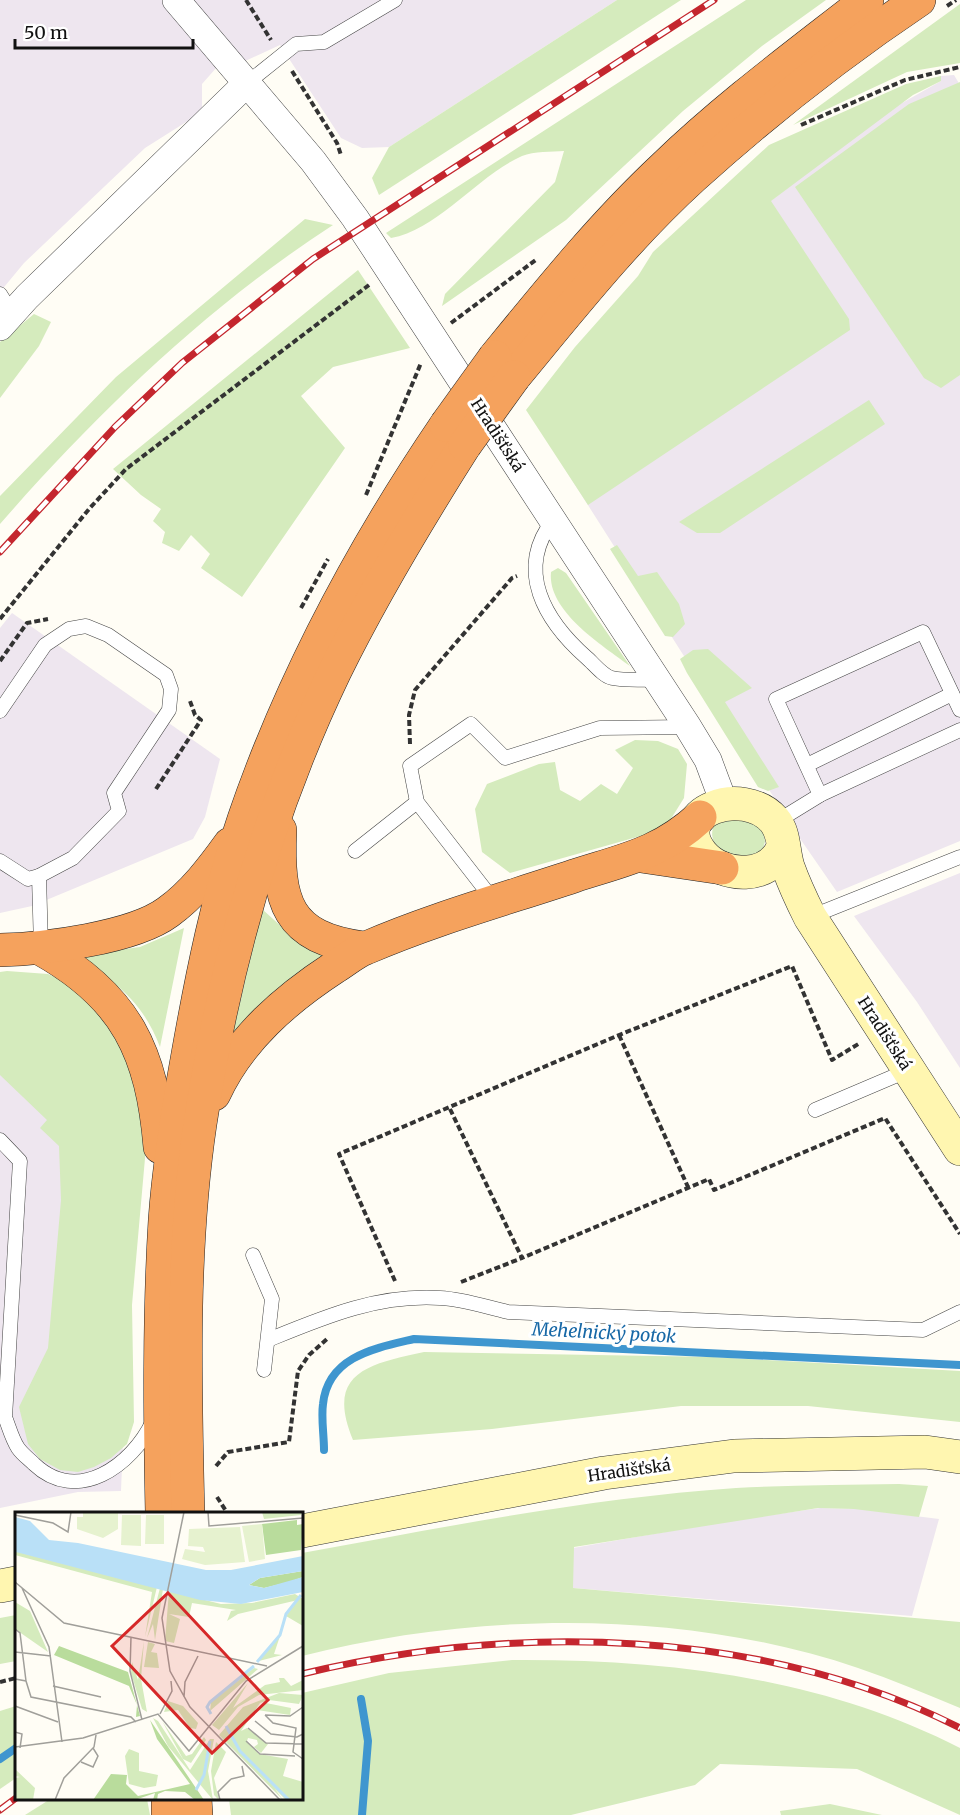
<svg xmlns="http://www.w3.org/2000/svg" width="960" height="1815" viewBox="0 0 960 1815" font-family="Merriweather,serif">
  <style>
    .industrial { fill: #eee6ef }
    .green { fill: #d5ebbd }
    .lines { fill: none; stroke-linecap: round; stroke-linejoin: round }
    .stream { stroke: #3f96cf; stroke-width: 8 }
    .lane-casing { stroke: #444; stroke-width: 15 }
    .street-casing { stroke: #444; stroke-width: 28 }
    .secondary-casing { stroke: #333; stroke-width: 34 }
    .highway-casing { stroke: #222; stroke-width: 34 }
    .path { stroke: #333; stroke-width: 4; stroke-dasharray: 6 3; stroke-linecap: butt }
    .lane { stroke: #fff; stroke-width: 14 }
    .street { stroke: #fff; stroke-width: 27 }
    .secondary { stroke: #fff6b0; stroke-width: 33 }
    .highway { stroke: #f5a25d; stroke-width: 33 }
    .rail-casing { stroke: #c4262e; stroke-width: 7 }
    .rail { stroke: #fff; stroke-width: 4.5; stroke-dasharray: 14; stroke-linecap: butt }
    .highway-bridge-casing { stroke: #222; stroke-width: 34; stroke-linecap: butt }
    .highway-bridge { stroke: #f5a25d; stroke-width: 33 }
    .labels { text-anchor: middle; stroke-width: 6; stroke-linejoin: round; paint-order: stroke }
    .street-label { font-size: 16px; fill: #111; stroke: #fff }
    .water-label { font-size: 18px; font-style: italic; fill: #1768a6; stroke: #fff }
    .inset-river { fill: none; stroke: #b9e0f7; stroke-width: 3 }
    .inset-road { fill: none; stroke: #a09f9a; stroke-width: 1.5 }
    .view { fill: #d62828; fill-opacity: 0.15; stroke: #d62828; stroke-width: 3 }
    .inset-edge { fill: none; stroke: #111; stroke-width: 3 }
  </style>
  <rect width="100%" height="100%" fill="#fffdf5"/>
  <!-- industrial -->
  <g class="industrial">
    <polygon points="0,0 617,0 389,147 362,148 341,138 280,45 243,62 217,67 202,84 202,112 145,148 24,263 0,292"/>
    <polygon points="954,75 960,85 960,841 837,892 801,840 530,414 720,239 895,107 941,81 941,76"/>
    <polygon points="12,613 220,759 205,817 193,839 32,906 0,913 0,628"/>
    <polygon points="960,873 960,1068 917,1002 854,916"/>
    <polygon points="0,990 135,1148 121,1491 78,1492 0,1508"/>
    <polygon points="820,1508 860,1509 939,1519 912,1616 573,1588 573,1548 722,1522"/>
  </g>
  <!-- green -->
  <g class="green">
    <polygon points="617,0 681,0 379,195 372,178 389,147"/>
    <path d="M746 0H826L762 46 683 111 566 220 442 306 445 294 555 182 564 151C552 152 534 151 522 156 477 176 439 229 391 238L386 233Z"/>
    <polygon points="960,4 960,63 907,72 793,125"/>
    <polygon points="941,76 941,81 913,95 771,201 849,319 850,330 588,505 526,410 575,347 638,276 653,252 769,145 906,84"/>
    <polygon points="960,82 960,375 941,388 924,378 795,187 909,104"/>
    <path d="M305 219 333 225C208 306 98 412 0 524V496L116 377Z"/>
    <polygon points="358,270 410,348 333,367 301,396 345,448 242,597 201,568 210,554 191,535 179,551 162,543 165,532 153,521 161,509 141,495 113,469"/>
    <polygon points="34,314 51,322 39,346 0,398 0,342"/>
    <polygon points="869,400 885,424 720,533 697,533 679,522"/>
    <polygon points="617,545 638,576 657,572 679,604 685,624 673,637 665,636 610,549"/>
    <path d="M558 568 566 573 630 666C602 645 547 611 551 572Z"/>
    <polygon points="708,649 752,688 725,702 779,787 768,791 758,787 687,673 680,659 693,650"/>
    <polygon points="635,740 658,741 678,749 687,764 684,798 669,822 644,835 510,873 482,852 475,809 487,784 539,764 555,762 560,790 580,801 601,784 617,794 633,768 615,750"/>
    <path d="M741 815 764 832 765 842 762 851 735 861C721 856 707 841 714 825Z"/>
    <polygon points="262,909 283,928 333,958 229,1049"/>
    <path d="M184 928 160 1047C142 1000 115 981 73 956L140 947Z"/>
    <polygon points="7,971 48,974 75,986 113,1022 137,1088 146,1147 132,1305 134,1422 127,1444 111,1458 94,1467 78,1472 60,1470 40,1459 28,1444 19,1407 48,1348 61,1200 59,1146 40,1128 47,1120 0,1075 0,972"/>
    <path d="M424 1352 713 1357 960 1371V1422L808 1406H681L492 1429 353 1440C325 1373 368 1364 424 1352Z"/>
    <path d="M899 1484 928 1486 919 1517 854 1509 818 1508 574 1547 573 1588 960 1622V1708C926 1694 893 1680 858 1668 684 1609 479 1611 302 1656V1553C445 1527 590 1498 736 1488 791 1485 845 1485 899 1484Z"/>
    <polygon points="16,1615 16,1661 0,1664 0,1618"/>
    <path d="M512 1660C666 1659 821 1677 960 1748V1815L857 1769 720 1764 695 1785 571 1815H231L229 1799 302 1798V1693L389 1673Z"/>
    <polygon points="16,1706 16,1778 0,1789 0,1711"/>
    <polygon points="52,1798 147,1799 150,1815 25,1815"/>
    <polygon points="830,1804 882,1815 781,1815 780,1811"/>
  </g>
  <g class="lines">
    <!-- stream -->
    <g class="stream">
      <path d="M324 1450C324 1435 321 1418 323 1404 328 1356 376 1348 414 1339L960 1365"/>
      <polyline points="361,1699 368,1741 362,1815"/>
      <polyline points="0,1759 16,1748"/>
    </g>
    <defs>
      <g id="lane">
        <polyline points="246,84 296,44 324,42 395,0"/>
        <polyline points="0,294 12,313"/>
        <path d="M554 519C514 570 545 621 587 658 594 664 603 676 612 678 626 681 643 679 658 680"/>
        <polyline points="0,711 45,645 69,629 86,626 108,635 166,675 171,689 169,710 114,793 119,811 73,858 39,876 41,947"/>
        <polyline points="807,765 952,694"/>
        <polyline points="820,795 776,699 923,632 960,710"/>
        <polyline points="776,822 820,795 960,730"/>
        <polyline points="355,851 417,802"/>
        <polyline points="0,861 28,879 39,876"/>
        <polyline points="494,901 417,802 410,766 471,724 505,758 600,728 688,727"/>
        <polyline points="810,917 960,857"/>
        <polyline points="815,1110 909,1070"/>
        <path d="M0 1140 20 1161 5 1417C9 1427 12 1439 18 1448 22 1454 29 1459 34 1464 77 1505 132 1466 153 1421"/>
        <polyline points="253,1255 272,1299 264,1370"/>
        <path d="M268 1340C324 1317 378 1294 440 1298 463 1299 486 1307 508 1312L923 1330 960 1312"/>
      </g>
      <g id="street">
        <polyline points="176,0 313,161 355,218 688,727 708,760 724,803"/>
        <polyline points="0,327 27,297 246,84"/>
      </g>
      <g id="secondary">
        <path d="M783 847C770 880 723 879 702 854 667 811 743 785 774 820 785 833 783 851 788 867 794 884 802 901 810 917L960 1149"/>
        <polyline points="302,1531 604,1473 734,1456 925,1452 960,1457"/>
        <polyline points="0,1586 16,1583"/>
      </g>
      <g id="highway">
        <path d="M495 357C549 291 602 225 664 167 727 106 798 54 867 0"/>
        <path d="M514 377C571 308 627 237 693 177 764 113 840 53 919 0"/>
        <path d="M280 830C277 902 286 938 364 948"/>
        <polyline points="641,856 722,868"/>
        <path d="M41 949C127 997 152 1053 160 1147"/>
        <path d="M0 950C44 949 133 938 168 912 193 894 212 869 230 844"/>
        <path d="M214 1094C239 1039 286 999 335 967 345 961 355 952 366 948 433 919 505 899 574 876 623 860 660 854 700 817"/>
        <path d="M162 1514C160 1416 159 1317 165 1220 169 1164 178 1109 188 1054 202 975 218 895 244 819 292 679 363 547 446 425"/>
        <path d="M188 1514C185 1385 181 1252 200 1124 224 968 267 812 335 671 374 592 418 519 465 445"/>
        <polyline points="168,1798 168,1815"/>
        <polyline points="195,1798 196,1815"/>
      </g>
    </defs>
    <!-- lane casing -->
    <use href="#lane" class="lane-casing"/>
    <!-- street casing -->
    <use href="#street" class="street-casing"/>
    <!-- secondary casing -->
    <use href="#secondary" class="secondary-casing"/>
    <!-- highway casing -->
    <use href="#highway" class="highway-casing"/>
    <!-- path -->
    <g class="path">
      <polyline points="246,0 271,40"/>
      <polyline points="947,6 956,0"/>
      <polyline points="292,71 337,143 341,155"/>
      <polyline points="801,125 905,80 960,67"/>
      <polyline points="451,323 537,259"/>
      <polyline points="366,495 421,363"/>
      <polyline points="301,608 328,559"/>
      <polyline points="0,619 89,509 126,469 369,285"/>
      <polyline points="0,661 27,623 48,619"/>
      <polyline points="410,744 409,715 415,690 512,578 517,576"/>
      <polyline points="156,789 201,720 195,715 190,701"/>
      <polyline points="619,1035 688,1187"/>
      <polyline points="450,1109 522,1258 709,1179 714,1190 885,1118 960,1234"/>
      <polyline points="395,1281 339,1154 619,1035 792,966 832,1060 860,1043"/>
      <polyline points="461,1282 522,1258"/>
      <polyline points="216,1466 228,1452 289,1442 298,1371 309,1355 328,1338"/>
      <polyline points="217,1497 228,1514"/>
      <polyline points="0,1682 16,1678"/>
    </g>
    <!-- lane -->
    <use href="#lane" class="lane"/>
    <!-- street -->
    <use href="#street" class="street"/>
    <!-- secondary -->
    <use href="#secondary" class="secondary"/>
    <!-- highway -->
    <use href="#highway" class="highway"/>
    <defs>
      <g id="rail">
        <polyline points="0,552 115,427 182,363 313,259 714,0"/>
        <path d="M302 1674C514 1623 762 1627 960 1728"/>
        <polyline points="0,1810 16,1798"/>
      </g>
    </defs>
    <!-- rail casing -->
    <use href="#rail" class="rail-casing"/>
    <!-- rail -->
    <use href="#rail" class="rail"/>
    <defs>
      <g id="highway-bridge">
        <polyline points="446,425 495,357"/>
        <polyline points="465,445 514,377"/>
      </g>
    </defs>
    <!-- highway-bridge casing -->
    <use href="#highway-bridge" class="highway-bridge-casing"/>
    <!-- highway-bridge -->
    <use href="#highway-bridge" class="highway-bridge"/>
  </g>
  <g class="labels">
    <!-- street labels -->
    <g class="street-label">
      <text transform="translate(498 435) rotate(57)" y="6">Hradišťská</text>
      <text transform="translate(885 1033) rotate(57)" y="6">Hradišťská</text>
      <text transform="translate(629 1470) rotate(-8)" y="6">Hradišťská</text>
    </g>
    <!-- water labels -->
    <g class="water-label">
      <text transform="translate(604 1333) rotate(3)" y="6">Mehelnický potok</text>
    </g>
  </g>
  <!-- overview -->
  <g transform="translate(15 1512)">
    <rect width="288" height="288" fill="#fffdf5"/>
    <path d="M247 0H286V3L249 7ZM0 39 142 75 130 125 137 80 0 43ZM145 76 148 77 140 128 138 112 132 126ZM154 79 206 92 237 91 280 82 288 87V114L271 104 283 88 223 102 212 109 216 99 221 98 177 91 174 105 154 102 165 107 159 131 150 129ZM0 90 15 99 33 140 0 117ZM265 124 259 142 267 143 244 149ZM129 129 126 167 132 200 127 197 116 161 117 150 123 168ZM133 130 140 132 136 140 142 141 144 156 129 155ZM239 156 243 157 195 199 196 190ZM264 166H269L276 174 288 168V178L244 183 223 195 204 218 197 213 233 171 218 196 250 173 265 170ZM264 181 288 183 284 192 254 188 245 191 226 219 232 216 253 232 246 241 239 235 243 232 242 228 233 226 232 229 244 242 273 247 268 264 288 270V288H271L260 277 268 288 204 223 228 195ZM153 189 168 194 183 211 181 217 175 216 163 198 149 200ZM251 191 276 196 275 203 242 198ZM138 206 143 209 175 258 195 227H199L193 259 198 288 153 234ZM147 209 171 244 177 242 189 225 191 228 176 251 168 247ZM201 230 211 240 199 266 204 288 199 283 196 259ZM114 237 124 241V259L143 263 141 274 129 276 114 272 110 244ZM0 257 20 276 18 288H0V266L5 265 0 264Z" fill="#d5ebbd"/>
    <path d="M282 8V13L288 12 286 38 251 43 247 12ZM288 59V65L274 70 249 76 234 73 245 66ZM44 134 113 160 125 204 121 205 122 193 114 174 39 143ZM135 208 189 288H180L170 280 150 279 143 282 142 288H138L140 281 120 288H78L96 262 112 263 111 272 123 284 175 272 142 227Z" fill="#b9dc9c"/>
    <path d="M68 0H103V17L88 26 62 17V5H68ZM107 3H126V34L106 33ZM131 3H149V32H130ZM247 12 250 47 234 50 227 14ZM225 15 230 50 190 53 167 47 170 37 190 40 188 35 173 34 174 17Z" fill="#e6f2cf"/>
    <path d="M0 5 15 9 34 28 63 31 191 58H216L288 44V59L245 66 234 73 249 76 288 65V80L226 92 185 88 1 40Z" fill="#b9e0f7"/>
    <path class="inset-river" d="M242 150 265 123 271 102 286 83M196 202 192 195 195 190 239 154M211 214 225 239 274 288M181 278 189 263 195 229"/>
    <path class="inset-road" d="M169 0 147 106 155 159 175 195 265 288M193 0 194 14 288 6M0 3 38 11 53 20 56 0M0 70 49 111 252 154M7 76 34 135 47 230M0 117 5 121 11 169M116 125 115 159 127 208M0 140 36 144M0 167 11 169 16 185 116 205 121 210M38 174 86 185M169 185 170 170 183 144M0 194 43 210M145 202 157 179 156 169M250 203 258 211 281 216 278 240 288 247M250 203 275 204 288 195M240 209 256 222 282 225 288 222M233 216 251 231 288 232M0 220 7 222 5 236M231 229 245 242 280 244M0 235 68 226 143 202 174 239 231 169 288 134M66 250 78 255 83 244 78 236M216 267 229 264 227 254M40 288 49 266 79 235 81 223M205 288 203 280 216 267"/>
    <path class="view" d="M153 81 253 188 197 241 97 134Z"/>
    <rect width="288" height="288" class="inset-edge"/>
  </g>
  <!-- scale -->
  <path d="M15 39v9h178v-9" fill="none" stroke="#111111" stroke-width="3"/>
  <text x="24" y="39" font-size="18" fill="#111111" stroke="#ffffff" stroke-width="4.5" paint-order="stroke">50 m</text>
</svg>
